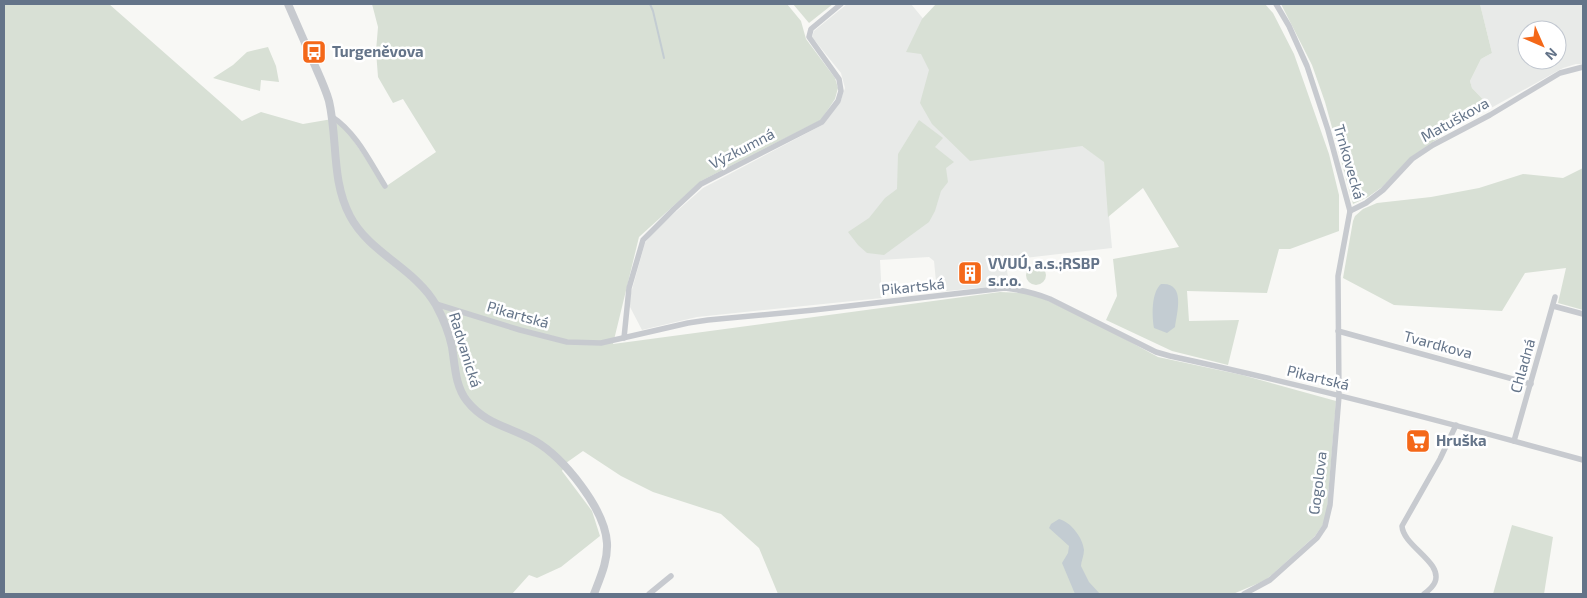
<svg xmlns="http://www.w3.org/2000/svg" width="1587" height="598" viewBox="0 0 1587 598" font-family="'Exo 2',sans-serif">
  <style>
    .built { fill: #e8eae8; fill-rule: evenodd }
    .green { fill: #d8e0d5 }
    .water { fill: #c3ccd2 }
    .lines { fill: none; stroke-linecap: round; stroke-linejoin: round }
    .stream { stroke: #c3ccd2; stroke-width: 2 }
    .minor { stroke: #c7cacf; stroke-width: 5.5 }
    .tertiary { stroke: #c7cacf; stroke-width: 8 }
    .labels { text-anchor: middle; stroke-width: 5; stroke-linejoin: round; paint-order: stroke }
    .poi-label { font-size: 15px; font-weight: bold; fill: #647489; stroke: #fff; text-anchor: start }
    .street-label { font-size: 15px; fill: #647489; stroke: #fff }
  </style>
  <rect width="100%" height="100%" fill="#f8f8f5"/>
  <!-- built -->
  <g class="built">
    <polygon points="847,4 911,4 959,62 1104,161 1112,248 1015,259 1010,263 1006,263 1009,285 937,292 934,261 929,257 880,260 882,298 697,317 642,330 630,307 629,300 645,243 654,231 703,188 824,124 841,100 845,88 841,73 812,37 814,31"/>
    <path d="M1480 4H1583V64H1576L1563 68 1491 108 1472 88 1470 81 1481 59 1492 53ZM1527 30H1557V60H1527Z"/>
  </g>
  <!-- green -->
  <g class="green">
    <polygon points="4,4 109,4 242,121 261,112 303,124 338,118 385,187 436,152 403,99 393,103 378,77 376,51 378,27 372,4 787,4 801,21 806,39 835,78 838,88 835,99 821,120 701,181 639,237 613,344 1000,292 1024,293 1042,298 1101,326 1158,357 1242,375 1336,401 1327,510 1324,523 1315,536 1266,580 1233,594 778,594 759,548 721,514 653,492 621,476 583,451 566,463 562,471 592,511 600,536 561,567 537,578 529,575 512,594 4,594"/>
    <polygon points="793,4 833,4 809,23"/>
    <polygon points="936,4 1265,4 1273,13 1294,54 1329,154 1339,195 1339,231 1290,249 1279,249 1267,293 1187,291 1189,321 1239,320 1228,365 1172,351 1106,320 1117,296 1113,259 1179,247 1143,188 1108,217 1104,162 1082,146 970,161 932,124 920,103 929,70 921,54 906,52 922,19"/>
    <polygon points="1281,4 1480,4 1492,53 1481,59 1470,81 1472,88 1491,108 1456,126 1411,157 1382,187 1368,197 1353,204 1325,102 1312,65"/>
    <polygon points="268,47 276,66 279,82 261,80 260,91 213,78 233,65 247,52"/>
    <polygon points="919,120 943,138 935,147 954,162 946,168 948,182 941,191 935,211 929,222 884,255 867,253 858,245 848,232 869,218 885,198 897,189 898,154"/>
    <polygon points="1583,168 1583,310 1558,303 1566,268 1525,273 1502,311 1394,305 1343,278 1353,221 1355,216 1363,209 1377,203 1431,197 1479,188 1523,174 1563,178"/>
    <circle cx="1036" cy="275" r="10"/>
    <polygon points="1512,525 1553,537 1544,594 1493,594"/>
  </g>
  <!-- water -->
  <g class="water">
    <path d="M1161 284C1186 282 1177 312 1175 327L1167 333 1154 328C1152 316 1151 293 1161 284Z"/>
    <path d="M1059 519C1071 522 1083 538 1084 550 1084 556 1081 561 1081 566L1089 582 1100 594H1075L1062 563 1068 553 1069 546 1049 528 1051 524Z"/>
  </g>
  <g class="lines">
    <!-- stream -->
    <polyline class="stream" points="650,4 653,11 664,58"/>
    <!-- minor -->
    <g class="minor">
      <path d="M331 116C356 132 370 162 385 186"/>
      <polyline points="1350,211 1366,203 1383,190 1412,159 1433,145 1490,115 1560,73 1583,67"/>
      <path d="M436 304 520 330 567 342 601 343 688 323 708 320 814 310 1005 288C1021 290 1035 293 1050 299L1156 352 1170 356C1309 386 1446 422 1583 460"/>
      <polyline points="1553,306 1583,314"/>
      <polyline points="1338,331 1531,384"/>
      <polyline points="624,338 629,288 643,240 674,209 701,184 822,122 838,101 841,91 839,79 809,37 811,29 841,4"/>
      <polyline points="1514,441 1555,297"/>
      <polyline points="649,594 671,576"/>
      <polyline points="1244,594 1270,580 1317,538 1325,526 1330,505 1339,396 1338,276 1350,211 1328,130 1307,66 1289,26 1276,4"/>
      <path d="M1424 594C1428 591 1433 587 1435 582 1443 562 1403 546 1402 526L1440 459 1456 425"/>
    </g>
    <!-- tertiary -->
    <path class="tertiary" d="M288 4C296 22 304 41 312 59 318 73 325 87 329 101 338 140 331 180 350 216 370 254 415 268 436 305 443 318 449 332 452 347 455 365 455 386 467 401 486 425 511 427 535 441 564 458 605 509 607 543 608 561 600 578 594 594"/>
  </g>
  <!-- icons -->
  <defs>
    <symbol id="bus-square" viewBox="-11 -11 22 22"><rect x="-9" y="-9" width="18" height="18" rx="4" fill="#f46819" stroke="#fff"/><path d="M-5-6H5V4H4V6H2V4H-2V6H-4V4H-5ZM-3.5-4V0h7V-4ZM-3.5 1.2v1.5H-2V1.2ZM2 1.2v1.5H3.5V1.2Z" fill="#fff"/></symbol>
    <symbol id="building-square" viewBox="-11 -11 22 22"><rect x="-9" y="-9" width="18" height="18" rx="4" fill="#f46819" stroke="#fff"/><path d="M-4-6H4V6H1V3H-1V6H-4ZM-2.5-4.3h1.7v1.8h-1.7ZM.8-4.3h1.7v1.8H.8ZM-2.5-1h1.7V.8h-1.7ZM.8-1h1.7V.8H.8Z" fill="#fff"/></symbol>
    <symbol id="supermarket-square" viewBox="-11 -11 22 22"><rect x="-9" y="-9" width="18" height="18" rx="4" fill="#f46819" stroke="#fff"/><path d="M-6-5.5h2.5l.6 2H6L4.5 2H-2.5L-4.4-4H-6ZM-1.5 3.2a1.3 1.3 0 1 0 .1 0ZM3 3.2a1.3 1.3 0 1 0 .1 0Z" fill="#fff"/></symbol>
  </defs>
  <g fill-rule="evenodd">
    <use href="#bus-square" x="300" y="38" width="28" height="28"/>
    <use href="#building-square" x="956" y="259" width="28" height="28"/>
    <use href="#supermarket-square" x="1404" y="427" width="28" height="28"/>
  </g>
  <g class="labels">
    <!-- poi labels -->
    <g class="poi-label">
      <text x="332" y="57">Turgeněvova</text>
      <text x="988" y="269">VVUÚ, a.s.;RSBP<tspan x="988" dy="17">s.r.o.</tspan></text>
      <text x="1436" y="446">Hruška</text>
    </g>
    <!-- street labels -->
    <g class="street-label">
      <text transform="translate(1455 120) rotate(-29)" y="5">Matuškova</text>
      <text transform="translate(742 149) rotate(-27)" y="5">Výzkumná</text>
      <text transform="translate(1349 162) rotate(74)" y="5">Trnkovecká</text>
      <text transform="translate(913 287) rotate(-6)" y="5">Pikartská</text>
      <text transform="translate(518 315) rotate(16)" y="5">Pikartská</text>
      <text transform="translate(1438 345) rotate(15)" y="5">Tvardkova</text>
      <text transform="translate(465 350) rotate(73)" y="5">Radvanická</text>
      <text transform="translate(1523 366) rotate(-74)" y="5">Chladná</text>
      <text transform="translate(1318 378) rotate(14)" y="5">Pikartská</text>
      <text transform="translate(1318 483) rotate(-83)" y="5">Gogolova</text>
    </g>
  </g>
  <!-- border -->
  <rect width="1587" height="598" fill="none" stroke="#647489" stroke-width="10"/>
  <!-- north arrow -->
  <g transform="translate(1542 45) rotate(135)"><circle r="24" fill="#ffffff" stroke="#c1c7d0"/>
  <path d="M0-4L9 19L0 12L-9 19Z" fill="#f46819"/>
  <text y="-8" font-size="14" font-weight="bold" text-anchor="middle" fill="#647489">N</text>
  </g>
</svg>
